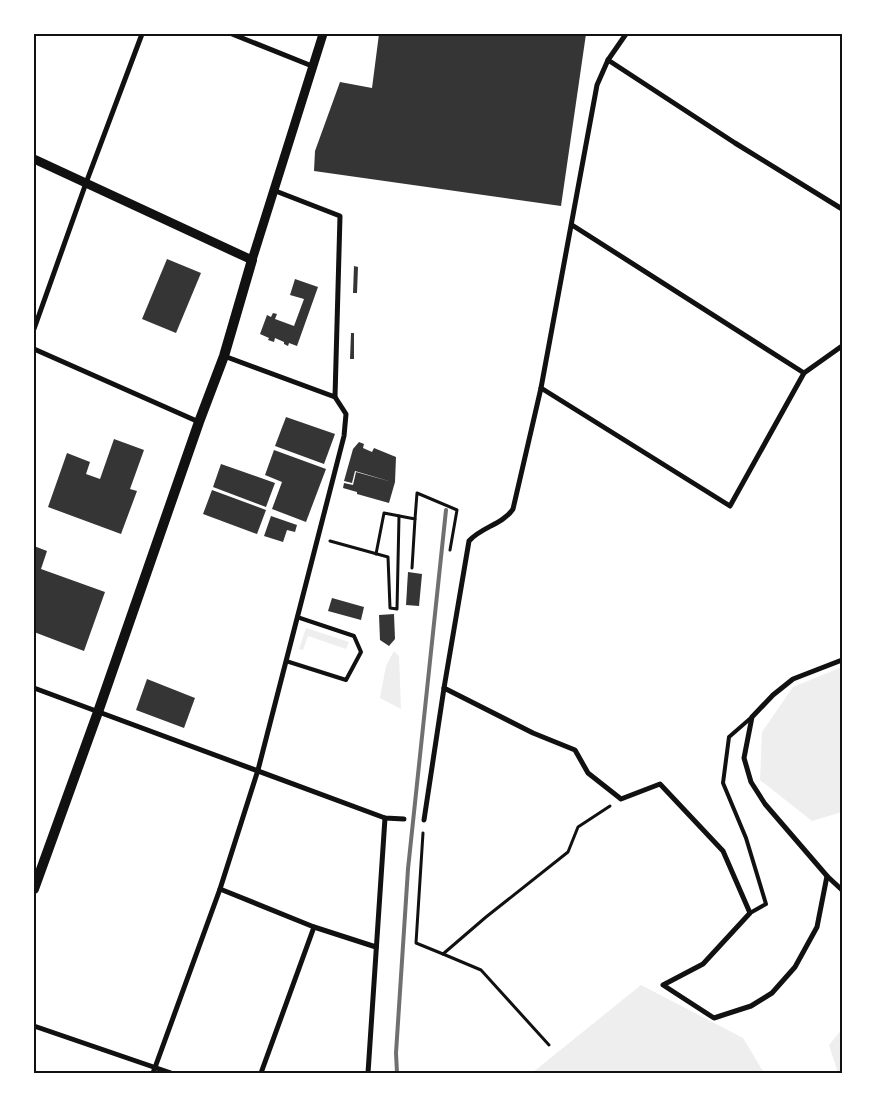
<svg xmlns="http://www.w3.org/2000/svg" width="876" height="1107" viewBox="0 0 876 1107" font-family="'Nunito Sans',sans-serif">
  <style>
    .green { fill: #eee }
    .building { fill: #353535 }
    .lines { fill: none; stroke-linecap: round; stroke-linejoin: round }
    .path { stroke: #111; stroke-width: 3 }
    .service { stroke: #111; stroke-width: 4 }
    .minor { stroke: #111; stroke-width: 5 }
    .tertiary { stroke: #111; stroke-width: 9 }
    .secondary { stroke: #111; stroke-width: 10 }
    .rail { stroke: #707070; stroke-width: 4 }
    .neatline { fill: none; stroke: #111; stroke-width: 2 }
  </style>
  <rect width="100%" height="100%" fill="#fff"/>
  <!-- green -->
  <g class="green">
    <polygon points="306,628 349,642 346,649 308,636 303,650 299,649"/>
    <polygon points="394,651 399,656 401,709 380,698 386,666"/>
    <polygon points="842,667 842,812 812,821 760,780 762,732 793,687"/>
    <polygon points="641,985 743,1038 764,1073 532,1073"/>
    <polygon points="842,1029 842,1073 838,1073 829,1045"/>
  </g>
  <!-- building -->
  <g class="building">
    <polygon points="379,34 586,34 561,206 314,171 315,151 340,82 372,88"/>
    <polygon points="167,259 201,273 176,333 142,319"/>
    <polygon points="354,266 358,267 357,293 353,293"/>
    <polygon points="295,279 318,287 297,346 289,343 288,346 284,344 284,342 275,338 274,342 268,340 269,338 260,334 267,315 271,317 273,313 277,314 275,319 294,326 304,299 290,295"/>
    <polygon points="351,333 354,333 354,359 350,359"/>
    <polygon points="286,417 335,434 324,464 275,446"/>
    <polygon points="114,439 144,450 130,489 137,491 121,534 48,507 67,453 90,462 86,474 100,479"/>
    <polygon points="359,442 364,444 363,448 372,452 374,448 396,457 395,482 389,503 357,494 357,492 343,488 344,483 353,485 356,472 392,482 355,471 352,483 344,481 353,449"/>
    <polygon points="274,450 326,469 306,522 272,509 282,482 265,475"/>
    <polygon points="221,464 275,483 266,507 213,487"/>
    <polygon points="212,490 266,510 257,534 203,514"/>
    <polygon points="271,516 297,525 295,532 287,530 283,542 264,536"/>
    <polygon points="34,546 47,551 41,569 105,592 84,651 34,632"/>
    <polygon points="408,572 422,574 419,606 406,605"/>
    <polygon points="332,598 364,607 361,620 328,611"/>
    <polygon points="394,614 395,639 389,646 380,640 379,615"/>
    <polygon points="147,679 195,698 184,728 136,710"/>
  </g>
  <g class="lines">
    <!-- path -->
    <g class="path">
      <polyline points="415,519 417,493 457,510 450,550"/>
      <polyline points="330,541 388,557 390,608 397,609 399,516"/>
      <polyline points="376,554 384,513 415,519 412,568"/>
      <polyline points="423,833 416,943 443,954 486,917 568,852 578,827 610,806"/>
      <polyline points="443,954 481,970 549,1045"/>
    </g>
    <!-- service -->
    <g class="service">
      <polyline points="286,661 346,680 361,652 354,636 297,617"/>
      <polyline points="750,913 766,904 746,838 723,783 729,737 752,717"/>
    </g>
    <!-- minor -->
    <g class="minor">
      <polyline points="232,34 312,66"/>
      <polyline points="626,34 608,60 597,85 541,388 730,506 804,373 842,346"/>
      <polyline points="608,60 735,143 842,209"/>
      <polyline points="572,225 804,373"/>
      <polyline points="34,329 86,183 142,34"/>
      <polyline points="34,349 199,422"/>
      <polyline points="224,356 335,397 340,216 273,190"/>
      <polyline points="842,660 793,679 773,695 752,717 744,758 751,782 765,804 827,876 842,890"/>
      <polyline points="34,688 385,818 404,819"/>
      <polyline points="444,688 533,733 575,750 588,773 621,799 660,784 723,851 750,913 703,964 663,985 714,1018 751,1006 772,993 795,967 817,927 827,876"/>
      <path d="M424 820 444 688 469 541C481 527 502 525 513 509L541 388"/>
      <polyline points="220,889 314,927 376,947"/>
      <polyline points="34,1026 171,1073"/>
      <polyline points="153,1073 220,889 258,770 344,436 346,414 335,397"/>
      <polyline points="261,1073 314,927"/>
      <polyline points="368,1073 385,818"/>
    </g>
    <!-- tertiary -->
    <polyline class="tertiary" points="34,159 252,260 323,34"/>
    <!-- secondary -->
    <polyline class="secondary" points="34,889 98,712 199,422 224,356 252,260"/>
    <!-- rail -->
    <polyline class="rail" points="397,1073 396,1053 408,869 446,510"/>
  </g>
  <!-- border -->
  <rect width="876" height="1107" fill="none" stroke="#ffffff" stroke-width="70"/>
  <rect x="35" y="35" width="806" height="1037" class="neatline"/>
</svg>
